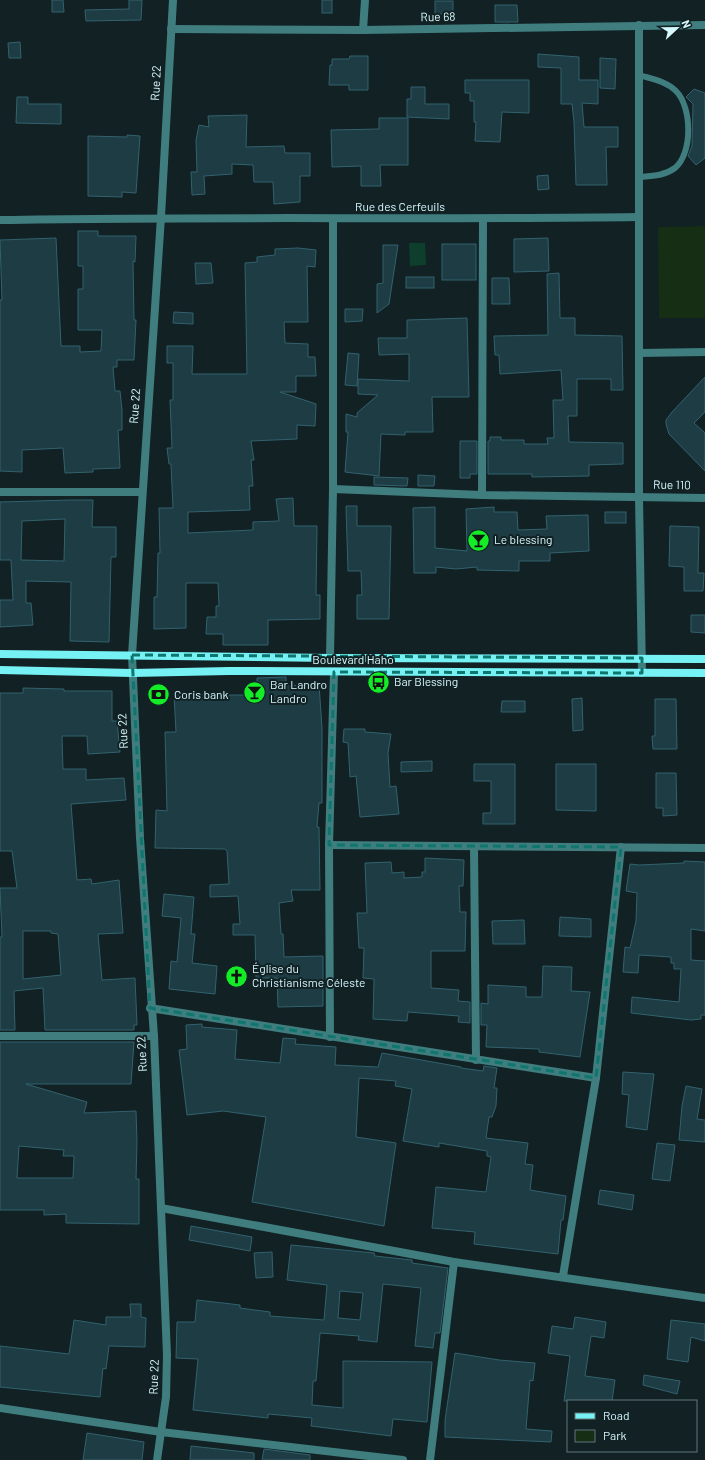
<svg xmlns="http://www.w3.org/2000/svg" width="705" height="1460" viewBox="0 0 705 1460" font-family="Barlow,sans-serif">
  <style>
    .park { fill: #152e14 }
    .water { fill: #0e3f2d }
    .building { fill: #1e3c44; stroke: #32626e; fill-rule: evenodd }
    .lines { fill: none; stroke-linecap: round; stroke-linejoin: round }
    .lane { stroke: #3f7d7f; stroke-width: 6 }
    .street { stroke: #3f7d7f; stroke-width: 8 }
    .secondary { stroke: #76f2f4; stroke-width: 8 }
    .marked { fill: none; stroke: #0f766e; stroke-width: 3; stroke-dasharray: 8 5; stroke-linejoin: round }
    .labels { text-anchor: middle; stroke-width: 4; stroke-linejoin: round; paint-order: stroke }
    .street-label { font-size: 12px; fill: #d7f8fc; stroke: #112124 }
    .poi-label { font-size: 12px; fill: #d7f8fc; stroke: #112124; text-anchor: start }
  </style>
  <rect width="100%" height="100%" fill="#112124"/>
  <!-- park -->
  <polygon class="park" points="705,226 705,318 659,318 658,227"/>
  <!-- water -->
  <polygon class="water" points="409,243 425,243 426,265 410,266"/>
  <!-- building -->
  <g class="building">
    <polygon points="52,0 63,0 64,12 52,12"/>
    <polygon points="129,0 142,0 141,20 86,21 85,10 129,9"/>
    <rect x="322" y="0" width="10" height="13"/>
    <rect x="435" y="1" width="18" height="13"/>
    <polygon points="495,5 517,5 518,22 495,22"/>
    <polygon points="20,42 21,58 9,58 8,43"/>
    <polygon points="538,54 579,57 579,80 598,80 598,104 582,103 584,127 618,127 618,147 606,147 607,185 576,185 574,122 572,104 561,104 561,68 538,67"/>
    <polygon points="350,56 368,56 368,90 349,90 349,85 329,85 330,65 332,65 332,59 349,59"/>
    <polygon points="600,58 616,59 615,89 600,88"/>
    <polygon points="465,80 529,80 529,113 502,112 500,142 475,141 476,122 474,122 474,101 470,101 470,93 465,93"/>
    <polygon points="411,87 425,87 425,104 449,104 449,119 407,117 407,99 411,99"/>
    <polygon points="694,89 705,93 705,158 696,165 688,156 692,146 693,104 686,97"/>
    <polygon points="17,97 28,97 28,104 61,104 61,124 16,123"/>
    <polygon points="247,115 246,147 284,146 285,153 310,153 310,176 300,176 300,202 274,204 273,182 254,182 253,165 232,164 232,174 204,176 205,194 192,195 191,172 197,172 196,140 199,125 209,127 208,116"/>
    <polygon points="379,118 408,118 408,165 380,165 381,186 361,186 361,166 332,167 331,130 379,129"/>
    <polygon points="127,135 140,136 136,193 122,192 122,197 88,196 88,136 127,137"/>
    <polygon points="548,175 549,189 538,190 537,176"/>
    <polygon points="78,231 98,231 98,236 136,236 135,262 133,261 134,320 136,320 134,360 117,360 117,367 113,367 115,391 120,391 122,410 122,430 118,430 120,468 93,469 93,472 65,473 63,448 22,450 22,472 0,471 0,300 2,300 0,240 56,238 61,346 80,346 80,352 101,351 102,330 78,330 78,289 83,289 83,266 78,266"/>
    <polygon points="548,238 549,271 514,272 514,239"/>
    <rect x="442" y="244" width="34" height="36"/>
    <polygon points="383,245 398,245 389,304 377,313 377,284 383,283"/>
    <polygon points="298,248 316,250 315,267 307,266 308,322 284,322 285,343 308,344 308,357 315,357 316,376 296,376 296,392 280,392 316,404 315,426 297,425 297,439 251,441 254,460 251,460 253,486 249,486 250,510 188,512 188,533 253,530 253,522 279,521 276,499 293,498 294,526 317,526 316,595 320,595 320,619 268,620 268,645 223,645 223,634 206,634 207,617 216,617 216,606 219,606 218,583 186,583 186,628 154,629 154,597 157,597 158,553 160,553 159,508 173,508 171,464 169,464 167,448 172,448 170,400 173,400 173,363 167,363 167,346 193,346 192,374 247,374 245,263 257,262 257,257 275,255 275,249"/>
    <polygon points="195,263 211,263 213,283 196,284"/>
    <polygon points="559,273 560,318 575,318 575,335 622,336 623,390 611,390 611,379 577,379 577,416 568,416 569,442 623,443 623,464 589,465 589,476 532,477 532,474 488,474 488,441 490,441 490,437 501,437 501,440 524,440 524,444 548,444 547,438 554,438 553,400 563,400 561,370 500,374 499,355 495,355 494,336 548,335 547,274"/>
    <rect x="406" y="277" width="28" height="11"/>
    <polygon points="492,278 509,278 510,304 492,304"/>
    <polygon points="345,309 363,309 362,321 345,322"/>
    <polygon points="174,312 193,313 193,324 173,323"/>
    <polygon points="467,318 469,397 432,397 433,432 405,432 405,435 381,434 379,476 345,472 348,432 346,432 346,414 357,417 357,413 378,395 358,394 358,379 409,381 409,354 379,355 378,338 407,338 407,320"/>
    <polygon points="348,353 359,354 357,386 345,385"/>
    <polygon points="705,377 705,412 694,423 705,433 705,471 669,434 666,424 666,420 672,412"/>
    <polygon points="460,441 477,441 477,474 470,474 470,478 460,478"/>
    <polygon points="418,475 435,476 434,486 418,486"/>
    <polygon points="374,477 408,478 407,486 374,485"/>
    <path d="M71 500H93L92 527H116V557H111L109 642 70 641 71 582 26 581V603H31L33 625 0 627V600H13L11 560H0V502ZM65 519 64 561 21 560 22 521Z"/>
    <polygon points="346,506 357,506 357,526 391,526 389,619 357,619 357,595 362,595 361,571 348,571"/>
    <polygon points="435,507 435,548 467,551 466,509 494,507 494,512 517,512 518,530 547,529 546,516 588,515 589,551 550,553 550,561 519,561 519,571 477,570 477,567 456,569 436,567 436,573 414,573 413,508"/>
    <rect x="605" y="512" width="21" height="11"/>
    <polygon points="670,526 699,527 698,573 704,573 703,591 684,591 684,567 669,566"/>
    <polygon points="691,615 705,615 705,633 691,632"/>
    <polygon points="286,677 286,686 319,684 322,728 322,803 319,803 317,827 319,827 320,890 291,890 293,901 279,903 281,934 283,934 284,957 323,956 323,1006 278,1007 277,978 256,978 255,935 233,935 233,924 240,924 238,896 210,897 210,885 229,884 227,851 225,849 155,848 156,810 167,811 165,732 176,732 174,695 254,695 253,686 257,686 257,678"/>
    <path d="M23 688 64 689V691H112V721H117L120 752 88 754 87 736H62L63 769H86V780L124 778 126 800 71 804 77 880 91 879 92 884 119 880 123 933 98 934 102 980 135 978 137 1025H134V1030H45L43 988 14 991 15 1030H0V937H2L0 888H17L12 851H0V693H23ZM23 931H51V933L58 934 61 975 23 979Z"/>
    <polygon points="582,698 583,730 573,731 572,699"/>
    <polygon points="655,699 676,699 677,749 653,749 652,736 655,736"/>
    <polygon points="502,701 525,701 525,712 501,712"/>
    <polygon points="344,729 365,729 365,732 391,734 388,753 390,787 396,786 399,814 360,817 356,776 350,777 348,743 343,742"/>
    <polygon points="432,761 432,771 401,772 401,762"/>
    <polygon points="474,764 515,764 515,824 483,824 483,813 491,813 491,781 474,781"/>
    <polygon points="556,764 596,764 596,811 556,810"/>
    <polygon points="656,773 676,773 677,815 663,816 663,808 656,808"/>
    <polygon points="425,858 464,860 463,886 459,886 460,912 466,912 465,951 431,951 431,988 459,990 458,1001 470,1002 470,1023 458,1022 459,1016 408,1012 407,1021 373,1019 374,979 363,978 364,948 359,948 357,913 367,913 365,863 391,862 392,873 404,872 404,878 422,877 422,872 425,872"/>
    <polygon points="684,861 705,862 705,931 691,929 691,960 705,961 705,1015 701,1015 701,1019 691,1020 631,1013 632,997 679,1002 681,969 674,969 674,963 671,963 671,957 639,955 638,973 623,972 625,947 630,948 636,921 637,893 626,891 630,864 639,865 684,863"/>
    <polygon points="164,894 194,897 191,934 195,934 192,963 217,966 215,994 169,989 171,961 177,962 181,918 162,916"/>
    <polygon points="560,917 591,919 591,937 559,936"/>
    <polygon points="524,920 525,944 493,944 492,921"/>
    <polygon points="543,966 572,967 571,991 590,992 580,1057 539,1052 539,1049 486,1047 487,1025 481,1025 481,1003 488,1004 488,985 526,987 526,997 542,997"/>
    <polygon points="202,1024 202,1027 237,1030 235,1059 280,1063 283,1038 296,1039 295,1044 336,1047 335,1065 378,1067 382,1053 461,1067 461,1068 483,1071 484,1066 497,1068 494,1088 497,1088 496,1106 492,1117 489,1117 486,1138 528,1143 525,1164 533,1165 530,1190 566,1196 563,1220 561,1220 558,1254 474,1244 475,1232 432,1228 436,1187 486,1192 491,1157 487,1156 487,1151 439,1143 439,1147 403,1141 412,1089 395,1086 396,1081 359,1078 356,1137 396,1143 384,1226 252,1202 266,1117 223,1111 187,1115 179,1050 187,1049 186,1025"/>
    <path d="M0 1042H134L131 1084H26L87 1102 84 1113 136 1111 137 1142 136 1179H139V1224L66 1223V1214L44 1215V1210H0ZM19 1146 64 1150 63 1156H74L73 1178H17Z"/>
    <polygon points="623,1072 654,1074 647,1130 626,1127 629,1095 622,1094"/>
    <polygon points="686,1086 702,1089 697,1119 705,1120 705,1142 679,1140 682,1106"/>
    <polygon points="657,1143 675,1145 670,1181 652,1179"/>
    <polygon points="600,1190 634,1195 632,1210 598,1204"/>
    <polygon points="191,1226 252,1237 250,1251 189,1240"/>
    <path d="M291 1245 374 1253 375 1256 412 1260V1263L448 1268 440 1333H435L433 1348 415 1346 421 1288 383 1284 377 1342 358 1340 359 1336 320 1333 316 1381H313L312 1405 343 1408V1361L432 1362 427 1422 393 1419 391 1436 311 1426 312 1418 268 1414V1418L193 1410 198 1359 176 1358 177 1322H195L197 1300 240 1305V1308L270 1312V1316L324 1320 327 1285 287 1280ZM340 1291 363 1293 360 1320 338 1318Z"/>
    <polygon points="272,1252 273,1277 256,1278 254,1253"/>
    <polygon points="130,1304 141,1304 141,1317 146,1318 145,1347 109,1346 106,1369 103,1368 100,1397 0,1387 0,1346 69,1354 74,1320 106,1325 106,1317 131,1317"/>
    <polygon points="575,1317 606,1322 604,1338 591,1336 585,1376 615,1380 612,1401 564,1401 570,1356 548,1353 552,1326 573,1329"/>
    <polygon points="671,1320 705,1324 705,1341 691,1337 688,1362 667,1359"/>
    <polygon points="455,1353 499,1360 535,1363 533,1381 530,1380 526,1429 552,1431 551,1442 445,1437 445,1420"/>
    <polygon points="644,1375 680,1381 677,1394 643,1385"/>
    <polygon points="87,1433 144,1442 142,1460 83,1460"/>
    <polygon points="191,1446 254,1453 254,1460 190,1460"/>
    <polygon points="264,1449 310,1455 310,1460 262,1460"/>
  </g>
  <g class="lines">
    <!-- lane -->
    <path class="lane" d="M639 75C652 79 666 81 676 91 692 107 693 153 675 168 664 176 652 176 639 177"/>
    <!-- street -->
    <g class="street">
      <polyline points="639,25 639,497 642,673"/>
      <polyline points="171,29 363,30 705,25"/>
      <polyline points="363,30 365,0"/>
      <path d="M0 220C213 216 426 220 639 217"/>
      <polyline points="639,353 705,352"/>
      <polyline points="333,489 482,495 705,498"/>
      <polyline points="0,492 141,492"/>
      <polyline points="482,495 483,220"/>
      <polyline points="330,658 333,489 333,219"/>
      <polyline points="329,845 705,848"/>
      <polyline points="474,847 476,1060"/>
      <polyline points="150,1008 596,1078"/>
      <polyline points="0,1036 154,1036"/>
      <polyline points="330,1037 329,845 334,672"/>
      <polyline points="161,1208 454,1262 705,1298"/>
      <polyline points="563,1276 596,1078 621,847"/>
      <polyline points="0,1408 161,1432 403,1460"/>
      <polyline points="157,1460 166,1397 167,1355 154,1036 140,838 132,655 161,217 173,0"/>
      <polyline points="430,1460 454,1262"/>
    </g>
    <!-- secondary -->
    <g class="secondary">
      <polyline points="0,654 330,658 705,659"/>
      <polyline points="0,670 132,673 229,671 705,673"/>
    </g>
  </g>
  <!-- marked area -->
  <path class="marked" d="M132 655 642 658V673L334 672 329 845 621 847 596 1078 150 1008Z"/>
  <!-- icons -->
  <defs>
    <symbol id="bar-disc" viewBox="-11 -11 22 22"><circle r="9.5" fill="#13ec27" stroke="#112124"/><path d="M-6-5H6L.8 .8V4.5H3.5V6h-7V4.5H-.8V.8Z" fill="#111"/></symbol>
    <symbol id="bus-disc" viewBox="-11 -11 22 22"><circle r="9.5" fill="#13ec27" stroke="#112124"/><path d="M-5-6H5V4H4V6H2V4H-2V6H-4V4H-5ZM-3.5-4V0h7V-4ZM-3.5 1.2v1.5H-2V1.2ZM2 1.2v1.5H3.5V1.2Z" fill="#111"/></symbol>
    <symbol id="bank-disc" viewBox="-11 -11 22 22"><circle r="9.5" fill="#13ec27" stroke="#112124"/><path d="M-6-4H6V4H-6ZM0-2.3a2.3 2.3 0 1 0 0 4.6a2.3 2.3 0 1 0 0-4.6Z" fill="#111"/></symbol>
    <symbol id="church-disc" viewBox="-11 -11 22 22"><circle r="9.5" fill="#13ec27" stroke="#112124"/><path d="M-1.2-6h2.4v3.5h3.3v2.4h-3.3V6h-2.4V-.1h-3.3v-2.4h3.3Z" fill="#111"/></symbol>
  </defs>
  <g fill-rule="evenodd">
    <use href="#bar-disc" x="466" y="528" width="25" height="25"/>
    <use href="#bus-disc" x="366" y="670" width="25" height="25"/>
    <use href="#bar-disc" x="242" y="680" width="25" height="25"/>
    <use href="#bank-disc" x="146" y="682" width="25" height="25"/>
    <use href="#church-disc" x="224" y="964" width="25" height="25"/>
  </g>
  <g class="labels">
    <!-- street labels -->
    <g class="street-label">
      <text transform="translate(438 17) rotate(-1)" y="4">Rue 68</text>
      <text transform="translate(156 83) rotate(-87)" y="4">Rue 22</text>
      <text x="400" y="211">Rue des Cerfeuils</text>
      <text transform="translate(135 406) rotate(-86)" y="4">Rue 22</text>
      <text transform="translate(672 485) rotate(1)" y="4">Rue 110</text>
      <text x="353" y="664">Boulevard Haho</text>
      <text transform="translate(123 731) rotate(-93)" y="4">Rue 22</text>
      <text transform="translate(142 1054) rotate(-93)" y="4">Rue 22</text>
      <text transform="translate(154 1377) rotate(-88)" y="4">Rue 22</text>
    </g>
    <!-- poi labels -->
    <g class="poi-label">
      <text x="494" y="544">Le blessing</text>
      <text x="394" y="686">Bar Blessing</text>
      <text x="270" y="689">Bar Landro<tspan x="270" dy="14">Landro</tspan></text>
      <text x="174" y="699">Coris bank</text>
      <text x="252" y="973">Église du<tspan x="252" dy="14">Christianisme Céleste</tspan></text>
    </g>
  </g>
  <!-- legend -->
  <rect x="567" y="1400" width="130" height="52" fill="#112124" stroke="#60777a"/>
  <rect x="575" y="1413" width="20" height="6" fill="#76f2f4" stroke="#60777a"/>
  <text x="603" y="1420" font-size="12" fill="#d7f8fc">Road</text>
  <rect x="575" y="1430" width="20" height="12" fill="#152e14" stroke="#60777a"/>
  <text x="603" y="1440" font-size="12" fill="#d7f8fc">Park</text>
  <!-- north arrow -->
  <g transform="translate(677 28) rotate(68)" stroke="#112124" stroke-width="3" paint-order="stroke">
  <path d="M0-3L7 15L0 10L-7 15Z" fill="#d7f8fc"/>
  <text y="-6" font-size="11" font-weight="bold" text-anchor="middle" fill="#d7f8fc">N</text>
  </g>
</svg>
